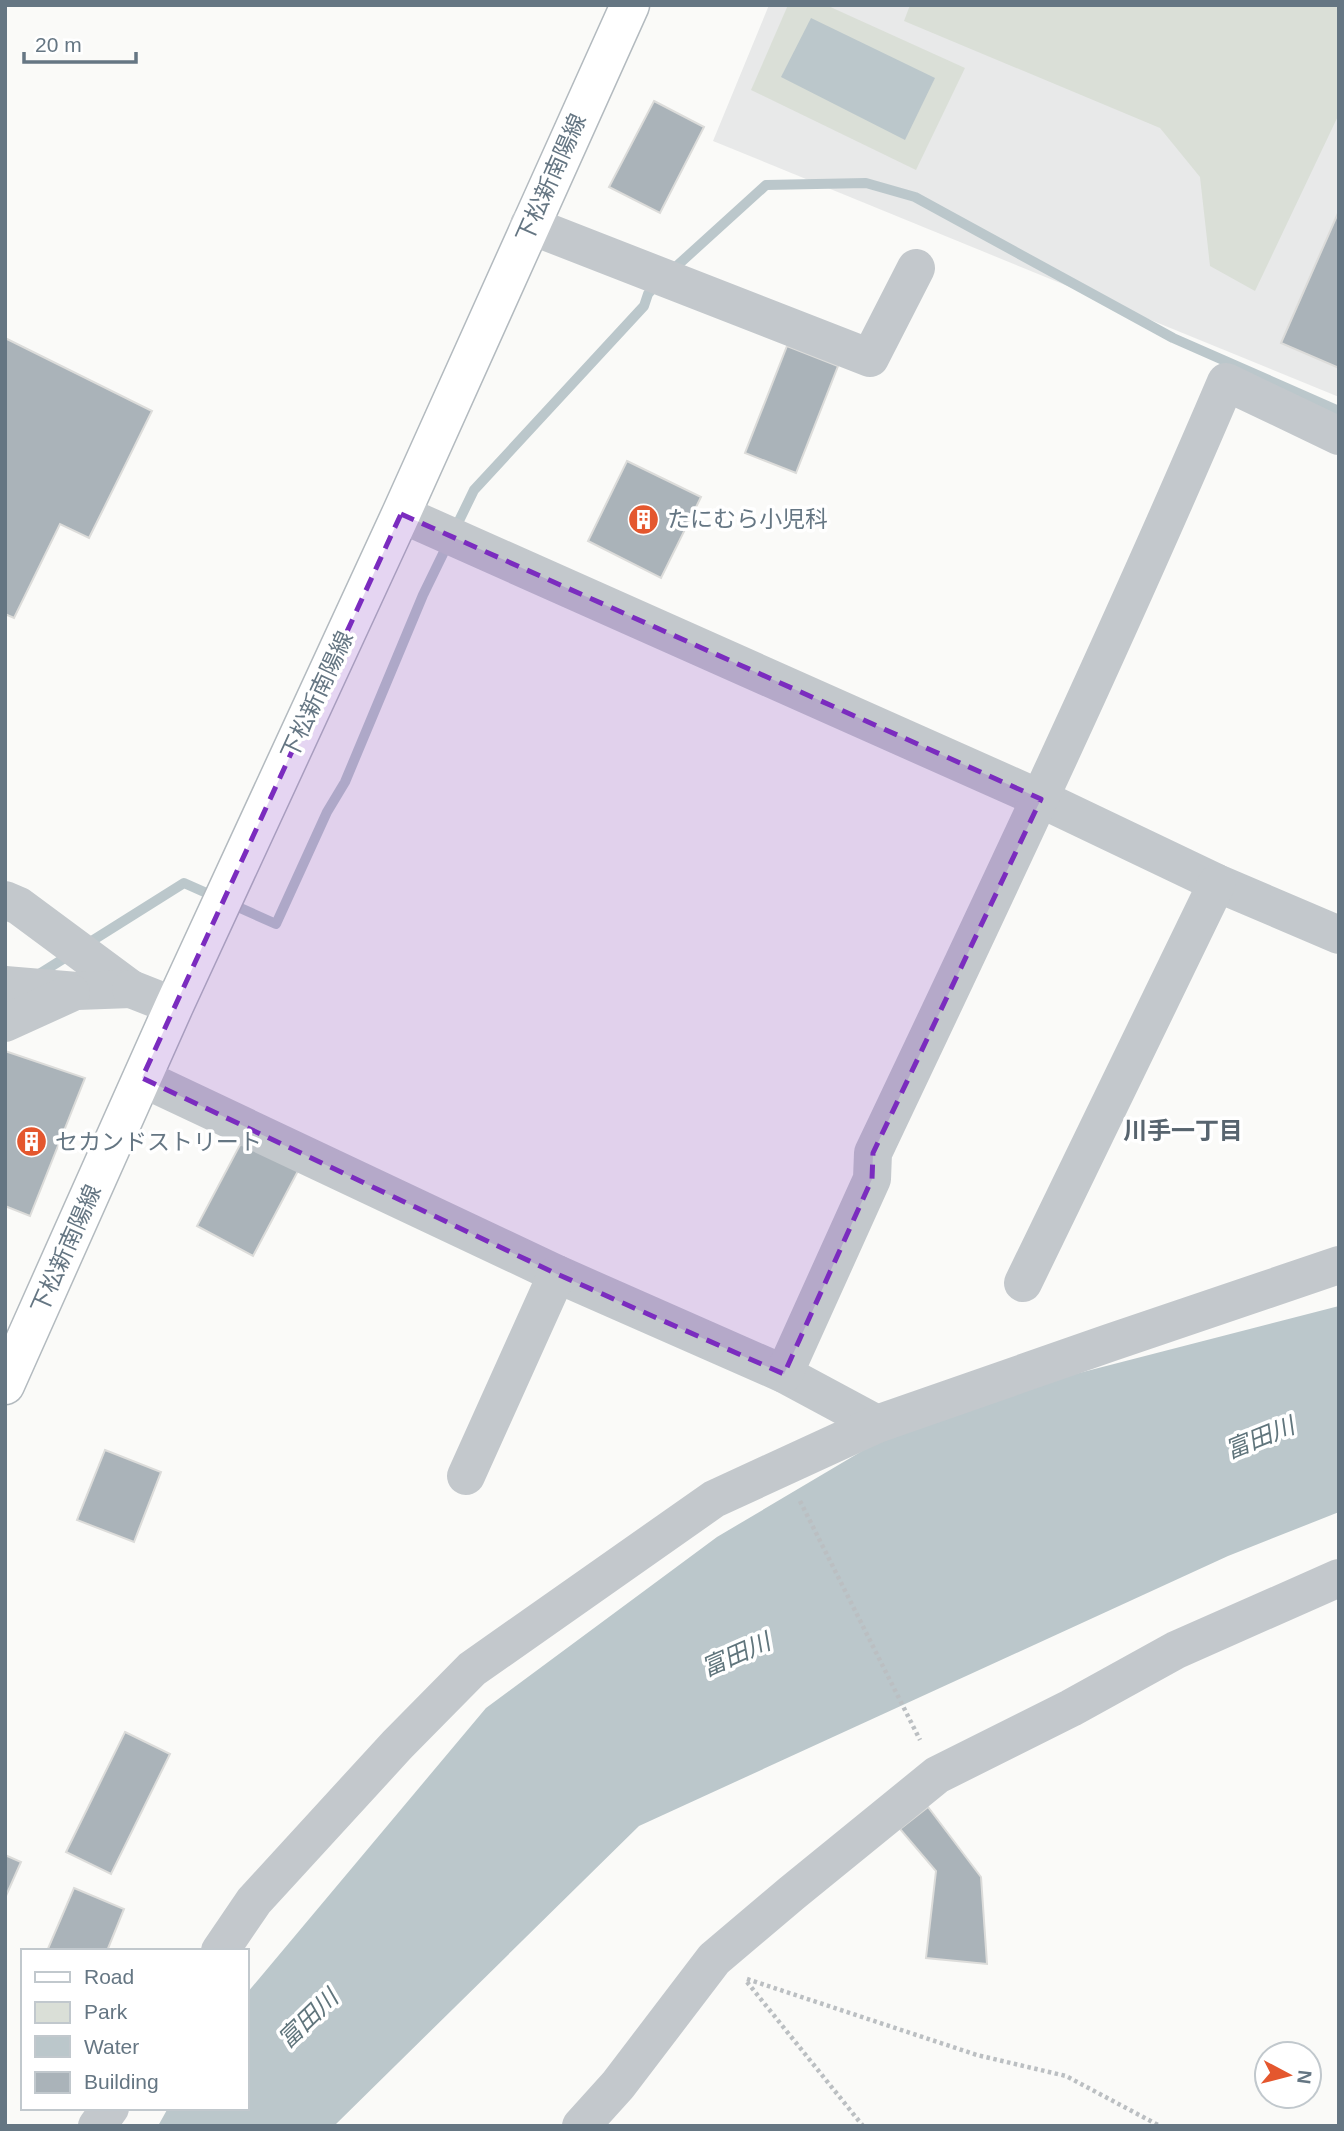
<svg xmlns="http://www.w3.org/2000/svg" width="1344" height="2131" viewBox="0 0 1344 2131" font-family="Helvetica,'Noto Sans JP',sans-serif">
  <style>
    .built { fill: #e8e9e9 }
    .green { fill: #dadfd7 }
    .water { fill: #bbc7cb }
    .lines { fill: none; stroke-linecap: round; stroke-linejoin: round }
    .stream { stroke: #bbc7cb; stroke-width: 10 }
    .building { fill: #aab3b9; stroke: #dcdcda; stroke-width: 2 }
    .secondary-casing { stroke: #b3babf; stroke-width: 41 }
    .path { stroke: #bbbfc2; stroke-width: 4.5; stroke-dasharray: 3.5 3.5; stroke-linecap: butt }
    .minor { stroke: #c3c8cc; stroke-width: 38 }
    .tertiary { stroke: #c3c8cc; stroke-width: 38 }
    .secondary { stroke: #fff; stroke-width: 38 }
    .marked { fill: #7b2cbf; fill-opacity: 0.2; stroke: #7b2cbf; stroke-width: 5; stroke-dasharray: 14 9; stroke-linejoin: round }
    .labels { text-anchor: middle; stroke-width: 7; stroke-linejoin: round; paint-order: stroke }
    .street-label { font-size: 23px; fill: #657683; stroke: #fff }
    .poi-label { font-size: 23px; fill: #657683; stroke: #fff; text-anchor: start }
    .neighbourhood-label { font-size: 24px; font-weight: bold; fill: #57646e; stroke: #fff }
    .water-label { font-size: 24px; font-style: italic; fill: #60757c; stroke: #fff }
  </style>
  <rect width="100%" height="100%" fill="#fafaf8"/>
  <!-- built -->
  <polygon class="built" points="769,5 1339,5 1339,397 713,141"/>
  <!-- green -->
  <g class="green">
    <polygon points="788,5 826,5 965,68 916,170 751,90"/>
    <polygon points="910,5 1339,5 1339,114 1255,291 1210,266 1200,177 1160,128 904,21"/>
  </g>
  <!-- water -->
  <g class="water">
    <polygon points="811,18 935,78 905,140 781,77"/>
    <polygon points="1339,1306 1339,1512 1228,1556 639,1826 334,2126 158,2126 168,2108 247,2108 247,1993 486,1708 717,1537 928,1412"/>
  </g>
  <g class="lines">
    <!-- stream -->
    <g class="stream">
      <polyline points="669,273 766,185 866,183 915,197 1173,338 1339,411"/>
      <polyline points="36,976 184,883 276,924 327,812 345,782 423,595 474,490 644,306 648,294 657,283"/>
    </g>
  </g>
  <!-- building -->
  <g class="building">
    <polygon points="654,101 704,127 660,213 609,187"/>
    <polygon points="1339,211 1339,368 1281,343"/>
    <polygon points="5,338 152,411 89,538 60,524 14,618 5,614"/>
    <polygon points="787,346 838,366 796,473 745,453"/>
    <polygon points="627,461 701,497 661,578 588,541"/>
    <polygon points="5,1051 85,1078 30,1216 5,1206"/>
    <polygon points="242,1141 298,1171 253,1256 197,1226"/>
    <polygon points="105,1450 161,1472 134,1542 77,1520"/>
    <polygon points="125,1732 170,1754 111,1874 66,1852"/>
    <polygon points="928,1807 981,1877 987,1964 926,1958 936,1871 900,1829"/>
    <polygon points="5,1855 21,1862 5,1898"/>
    <polygon points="74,1888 124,1909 107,1951 47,1951"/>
  </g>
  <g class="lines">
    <defs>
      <polyline id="secondary" points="5,1385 174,1006 401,514 630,5"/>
    </defs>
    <!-- secondary casing -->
    <use href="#secondary" class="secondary-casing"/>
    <!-- path -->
    <g class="path">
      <polyline points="800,1501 920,1740"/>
      <polyline points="747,1979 977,2055 1066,2076 1160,2126"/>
      <polyline points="747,1982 863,2126"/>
    </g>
    <!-- minor -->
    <g class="minor">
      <polyline points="529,225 870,358 916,268"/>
      <polyline points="401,514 1041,799 1217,883 1339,935"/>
      <polyline points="5,900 19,906 131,989"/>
      <polyline points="5,985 77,991 131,989"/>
      <polyline points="5,1023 71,993"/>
      <polyline points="142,1078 557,1274 784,1374 877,1424"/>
      <polyline points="1023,1283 1217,883"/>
      <path d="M784 1374 872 1179 873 1153C994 898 1115 642 1226 382L1339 436"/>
      <polyline points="466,1476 557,1274"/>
      <polyline points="220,1951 254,1901 397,1745 472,1669 714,1499 877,1424 1109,1343 1339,1265"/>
      <polyline points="97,2126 110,2108"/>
      <polyline points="581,2126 618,2085 714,1959 792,1893 937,1775 1071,1708 1176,1650 1339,1578"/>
    </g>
    <!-- tertiary -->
    <polyline class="tertiary" points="131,989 174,1006"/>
    <!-- secondary -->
    <use href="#secondary" class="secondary"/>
  </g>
  <!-- marked area -->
  <path class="marked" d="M401 514 1041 799 873 1153 872 1179 784 1374 557 1274 142 1078Z"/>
  <!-- icons -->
  <defs>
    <symbol id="building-disc" viewBox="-11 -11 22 22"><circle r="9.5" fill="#e4572e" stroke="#fff"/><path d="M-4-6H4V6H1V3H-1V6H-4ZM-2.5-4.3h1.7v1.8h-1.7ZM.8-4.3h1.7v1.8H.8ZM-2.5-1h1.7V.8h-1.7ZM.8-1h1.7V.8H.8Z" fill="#fff"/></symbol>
  </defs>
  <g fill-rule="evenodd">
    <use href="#building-disc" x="626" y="502" width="35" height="35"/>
    <use href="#building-disc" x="14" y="1124" width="35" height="35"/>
  </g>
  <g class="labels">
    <!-- street labels -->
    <g class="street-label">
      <text transform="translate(551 178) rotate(-66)" y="8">下松新南陽線</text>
      <text transform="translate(317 695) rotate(-65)" y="8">下松新南陽線</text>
      <text transform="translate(66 1249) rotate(-66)" y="8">下松新南陽線</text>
    </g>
    <!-- poi labels -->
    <g class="poi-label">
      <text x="667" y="527">たにむら小児科</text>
      <text x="55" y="1150">セカンドストリート</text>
    </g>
    <!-- neighbourhood labels -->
    <g class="neighbourhood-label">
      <text x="1183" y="1139">川手一丁目</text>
    </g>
    <!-- water labels -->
    <g class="water-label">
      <text transform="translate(1260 1438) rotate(-22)" y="8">富田川</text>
      <text transform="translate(736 1655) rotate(-24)" y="8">富田川</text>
      <text transform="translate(308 2019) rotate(-44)" y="8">富田川</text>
    </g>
  </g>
  <!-- border -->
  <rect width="1344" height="2131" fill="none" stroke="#657683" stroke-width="14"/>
  <!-- legend -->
  <rect x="21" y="1949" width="228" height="161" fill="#ffffff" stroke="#c1c8cd" stroke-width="2"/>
  <rect x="35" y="1972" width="35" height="10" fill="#ffffff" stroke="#c1c8cd" stroke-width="2"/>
  <text x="84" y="1984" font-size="21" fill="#657683">Road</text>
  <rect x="35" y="2002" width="35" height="21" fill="#dadfd7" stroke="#c1c8cd" stroke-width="2"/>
  <text x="84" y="2019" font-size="21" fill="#657683">Park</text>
  <rect x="35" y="2036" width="35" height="21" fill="#bbc7cb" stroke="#c1c8cd" stroke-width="2"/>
  <text x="84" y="2054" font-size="21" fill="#657683">Water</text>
  <rect x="35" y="2072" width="35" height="21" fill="#aab3b9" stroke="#c1c8cd" stroke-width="2"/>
  <text x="84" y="2089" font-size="21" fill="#657683">Building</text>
  <!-- north arrow -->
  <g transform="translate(1288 2075) rotate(97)"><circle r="33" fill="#ffffff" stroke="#c1c8cd" stroke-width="2"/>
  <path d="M0-5L12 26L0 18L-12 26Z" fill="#e4572e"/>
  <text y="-10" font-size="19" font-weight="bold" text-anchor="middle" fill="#657683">N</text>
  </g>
  <!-- scale -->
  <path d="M24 52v10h112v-10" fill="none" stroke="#657683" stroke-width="3.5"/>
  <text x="35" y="52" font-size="21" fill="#657683" stroke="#ffffff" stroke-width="5" paint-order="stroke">20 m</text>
</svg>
